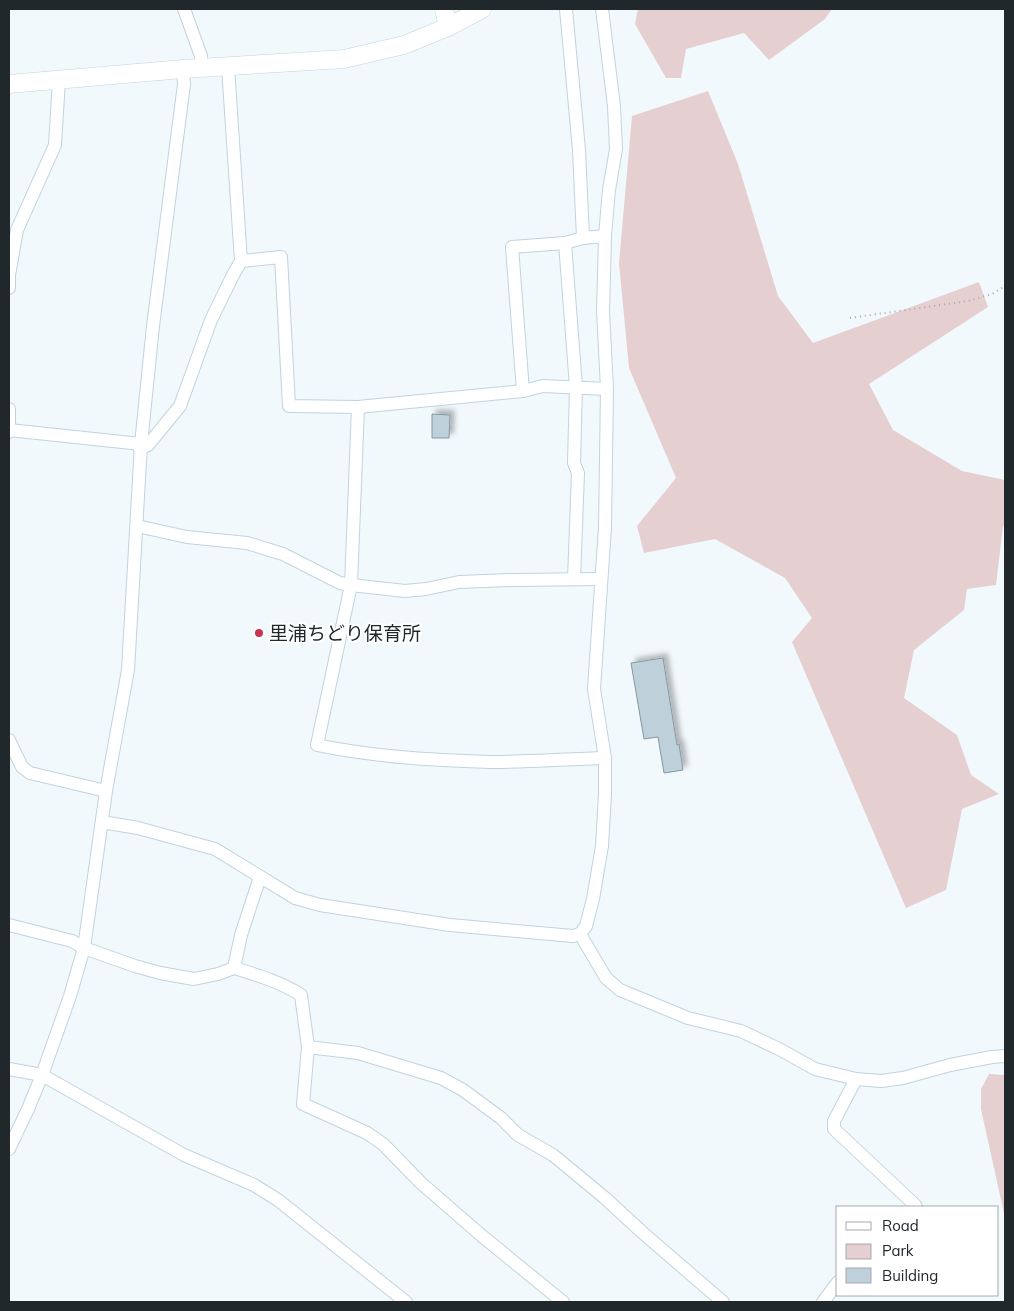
<svg xmlns="http://www.w3.org/2000/svg" width="1014" height="1311" viewBox="0 0 1014 1311" font-family="Mulish,'Noto Sans JP',sans-serif">
  <style>
    .green { fill: #e5cfd0 }
    .building { fill: #bed0d9; stroke: #8697a0; filter: url(#shadow) }
    .lines { fill: none; stroke-linecap: round; stroke-linejoin: round }
    .street-casing { stroke: #c1d3dd; stroke-width: 14 }
    .secondary-casing { stroke: #c1d3dd; stroke-width: 19 }
    .path { stroke: #a5acb0; stroke-width: 2; stroke-dasharray: 1 4; stroke-linecap: butt }
    .street { stroke: #fff; stroke-width: 12 }
    .secondary { stroke: #fff; stroke-width: 18 }
    .poi-dot { fill: #c63653; stroke: #fff; stroke-width: 2 }
    .labels { text-anchor: middle; stroke-width: 4; stroke-linejoin: round; paint-order: stroke }
    .poi-label { font-size: 19px; fill: #21282c; stroke: #fff; text-anchor: start }
  </style>
  <defs>
    <filter id="shadow"><feDropShadow dx="4.5" dy="-4.5" stdDeviation="2.5" flood-color="#0004"/></filter>
  </defs>
  <rect width="100%" height="100%" fill="#f2f9fd"/>
  <!-- green -->
  <g class="green">
    <polygon points="638,9 832,9 825,19 769,60 744,33 686,49 681,78 666,78 635,24"/>
    <polygon points="708,91 738,164 778,296 813,343 979,282 988,307 869,384 893,430 962,471 1005,480 1005,525 1003,526 996,585 967,589 964,610 914,650 904,698 957,735 971,775 999,794 962,809 946,890 906,908 792,642 812,618 785,578 715,539 644,553 637,526 676,478 629,368 619,263 632,116"/>
    <polygon points="989,1074 1005,1075 1005,1218 981,1109 981,1089"/>
  </g>
  <!-- building -->
  <g class="building">
    <polygon points="432,414 450,415 449,438 432,438"/>
    <polygon points="663,658 677,745 679,744 683,770 664,773 658,737 644,739 631,663"/>
  </g>
  <g class="lines">
    <defs>
      <g id="street">
        <polyline points="184,9 201,56 202,68"/>
        <polyline points="566,9 579,150 583,238 605,236"/>
        <polyline points="241,261 281,257 289,406 358,407 523,391 543,386 607,389"/>
        <polyline points="9,288 9,275 17,230 55,145 59,80"/>
        <polyline points="523,391 512,247 565,243"/>
        <path d="M358 407 351 585 317 745C374 757 432 760 491 762 528 762 567 759 605 758"/>
        <polyline points="9,409 9,432"/>
        <polyline points="9,430 141,444"/>
        <polyline points="140,449 148,445 180,406 211,320 233,275 241,261 228,67"/>
        <polyline points="137,526 187,537 247,543 283,554 340,583 351,585 405,591 426,589 459,582 512,580 601,579"/>
        <polyline points="574,579 578,473 574,463 576,387 565,243 583,238"/>
        <polyline points="9,740 22,767 30,773 106,791"/>
        <polyline points="102,822 138,828 215,849 295,898 320,905 450,925 573,936 580,934 586,926 593,899 602,846 605,794 605,758 594,689 605,527 607,389 603,311 605,236 609,190 616,149 614,106 602,9"/>
        <path d="M9 925 72 941 84 948 135 966 160 973 194 979 218 974 234 968C257 975 281 982 301 995L308 1047 303 1104 367 1133 383 1144 421 1183 482 1236 563 1302"/>
        <polyline points="580,934 606,978 620,990 688,1018 741,1031 781,1050 815,1069 856,1079 881,1081 903,1078 950,1065 992,1057 1005,1056"/>
        <polyline points="234,968 241,935 260,877"/>
        <polyline points="308,1047 358,1053 441,1078 463,1090 501,1118 518,1135 553,1155 605,1198 643,1233 723,1302"/>
        <polyline points="9,1069 42,1075 184,1155 254,1185 278,1200 406,1302"/>
        <polyline points="856,1079 834,1121 834,1129 915,1205 916,1207"/>
        <polyline points="9,1149 28,1109 42,1075 70,996 84,948 106,791 128,670 141,444 153,326 184,84 183,69"/>
        <polyline points="823,1302 838,1282"/>
      </g>
      <g id="secondary">
        <polyline points="444,9 448,27"/>
        <polyline points="9,84 183,69 344,59 404,45 448,27 482,9"/>
      </g>
    </defs>
    <!-- street casing -->
    <use href="#street" class="street-casing"/>
    <!-- secondary casing -->
    <use href="#secondary" class="secondary-casing"/>
    <!-- path -->
    <polyline class="path" points="850,318 968,301 992,294 1005,286"/>
    <!-- street -->
    <use href="#street" class="street"/>
    <!-- secondary -->
    <use href="#secondary" class="secondary"/>
  </g>
  <!-- markers -->
  <circle class="poi-dot" cx="259" cy="633" r="5"/>
  <g class="labels">
    <!-- poi labels -->
    <g class="poi-label">
      <text x="269" y="640">里浦ちどり保育所</text>
    </g>
  </g>
  <!-- border -->
  <rect width="1014" height="1311" fill="none" stroke="#21282c" stroke-width="20"/>
  <!-- legend -->
  <rect x="836" y="1206" width="162" height="90" fill="#ffffff" stroke="#a6a9ab"/>
  <rect x="846" y="1222" width="25" height="8" fill="#ffffff" stroke="#a6a9ab"/>
  <text x="882" y="1231" font-size="15" fill="#21282c">Road</text>
  <rect x="846" y="1244" width="25" height="15" fill="#e5cfd0" stroke="#a6a9ab"/>
  <text x="882" y="1256" font-size="15" fill="#21282c">Park</text>
  <rect x="846" y="1268" width="25" height="15" fill="#bed0d9" stroke="#a6a9ab"/>
  <text x="882" y="1281" font-size="15" fill="#21282c">Building</text>
</svg>
